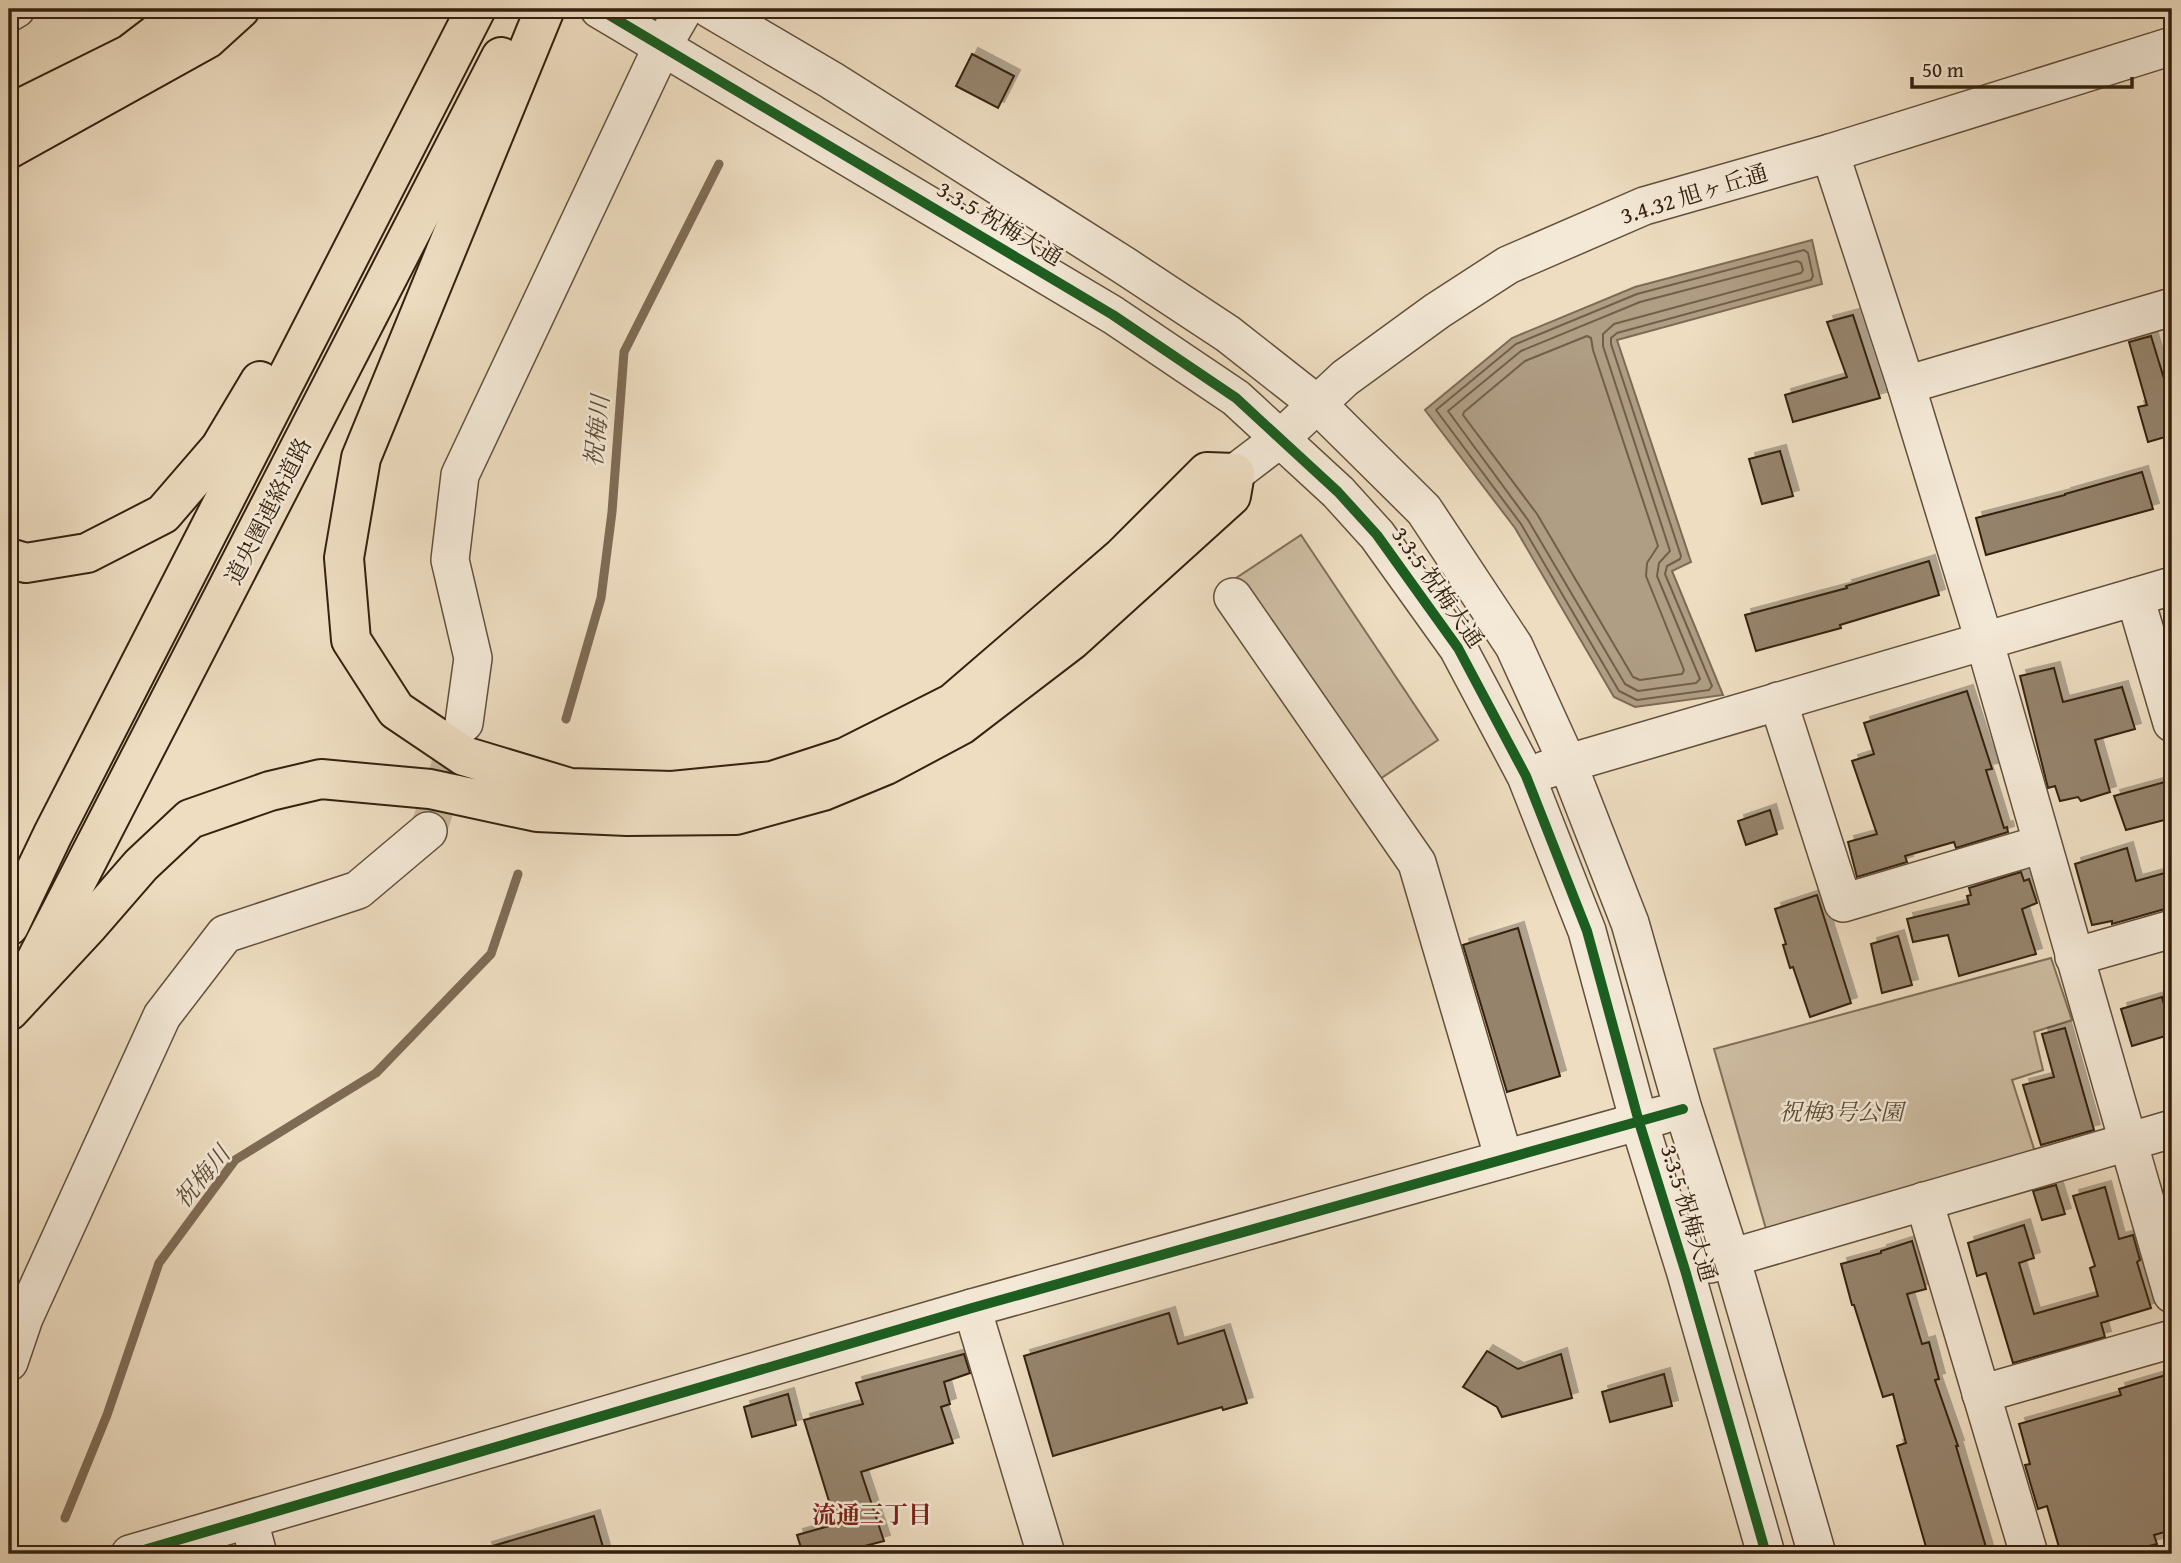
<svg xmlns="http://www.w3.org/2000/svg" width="2181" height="1563" viewBox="0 0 2181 1563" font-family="'Gentium Book Plus','Noto Serif JP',serif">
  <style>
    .green { fill: #cebda3; stroke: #816f59; stroke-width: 2 }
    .water { fill: #af9d84; stroke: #7e6b55; stroke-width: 2 }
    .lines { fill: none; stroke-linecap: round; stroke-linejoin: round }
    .shore { stroke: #725f4a; stroke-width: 2 }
    .stream { stroke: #7e6b55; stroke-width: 9 }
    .building { fill: #95836c; stroke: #34210f; stroke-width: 2; filter: url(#shadow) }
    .minor-tunnel { stroke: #c9b79d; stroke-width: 37; stroke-dasharray: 37 18; stroke-linecap: butt }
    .minor-casing { stroke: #62503c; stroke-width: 40 }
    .highway-casing { stroke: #34210f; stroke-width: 42 }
    .minor { stroke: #f4e9d7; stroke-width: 37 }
    .highway { stroke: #eeddc1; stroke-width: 38 }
    .cycleway-casing { stroke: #f4e9d7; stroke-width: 15 }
    .cycleway { stroke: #1b5e20; stroke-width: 10 }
    .labels { text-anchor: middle; stroke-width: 5; stroke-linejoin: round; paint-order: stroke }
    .street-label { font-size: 23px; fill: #34210f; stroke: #f4e9d7 }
    .park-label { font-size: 23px; font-style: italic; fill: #5a4834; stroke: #f4e9d7 }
    .water-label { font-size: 24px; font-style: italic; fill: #5f4c38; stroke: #f4e9d7 }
    .neighbourhood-label { font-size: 24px; font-weight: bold; fill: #7a1f14; stroke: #f4e9d7 }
  </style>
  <defs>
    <filter id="shadow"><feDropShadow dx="6" dy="-6" stdDeviation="0" flood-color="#0004"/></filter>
  </defs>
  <rect width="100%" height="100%" fill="#eeddc1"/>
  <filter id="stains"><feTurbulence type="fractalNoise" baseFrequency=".00286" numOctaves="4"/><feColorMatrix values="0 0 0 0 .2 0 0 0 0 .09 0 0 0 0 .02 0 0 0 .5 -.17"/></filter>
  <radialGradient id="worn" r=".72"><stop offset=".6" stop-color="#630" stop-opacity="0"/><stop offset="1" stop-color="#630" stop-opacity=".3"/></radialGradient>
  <!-- green -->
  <g class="green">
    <polygon points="1301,535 1438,740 1371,785 1233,580"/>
    <polygon points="2051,958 2072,1020 2034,1032 2043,1070 2012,1080 2036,1155 1766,1229 1714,1049"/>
  </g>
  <!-- water -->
  <polygon class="water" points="1812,240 1822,284 1617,340 1691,562 1672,571 1723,695 1635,707 1614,697 1515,528 1425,410 1512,338 1635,287"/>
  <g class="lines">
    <!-- shore -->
    <g class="shore">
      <polygon points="1804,250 1808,253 1813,276 1811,280 1617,333 1611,338 1611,344 1681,556 1680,559 1667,566 1665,574 1712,686 1709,690 1637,700 1619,691 1521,524 1436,410 1516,344 1637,294"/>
      <polygon points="1797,261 1801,263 1803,270 1801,273 1614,324 1603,334 1603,346 1670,551 1659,563 1657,576 1700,679 1696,683 1638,691 1625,684 1528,520 1448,411 1521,351 1640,302"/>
      <polygon points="1587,336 1591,338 1593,350 1658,546 1647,563 1646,576 1684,670 1682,674 1640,680 1633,677 1537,514 1463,415 1464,412 1525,361"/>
    </g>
    <!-- stream -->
    <g class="stream">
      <polyline points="566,719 601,598 612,512 624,352 719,164"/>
      <polyline points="65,1518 107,1415 159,1263 235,1160 376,1073 491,954 518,874"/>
    </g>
  </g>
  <!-- building -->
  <g class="building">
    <polygon points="972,54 1014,76 998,108 956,86"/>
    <polygon points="1853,315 1880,398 1793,422 1785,395 1847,377 1827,322"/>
    <polygon points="2151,336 2172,405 2172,435 2148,442 2138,407 2147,405 2129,342"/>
    <polygon points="1780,451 1793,496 1762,504 1749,459"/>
    <polygon points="2142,472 2153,509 1986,555 1976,518 2065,495 2065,494"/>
    <polygon points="1929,561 1939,595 1840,625 1841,628 1756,651 1745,615 1847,588 1846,586"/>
    <polygon points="2054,668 2063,702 2122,687 2135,729 2095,740 2110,792 2081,801 2078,797 2060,801 2055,786 2048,788 2020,676"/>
    <polygon points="1967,691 1992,769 1986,770 2004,828 2007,827 2008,832 1956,848 1954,842 1905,856 1907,862 1857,877 1848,842 1877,834 1852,761 1874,754 1864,723"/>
    <polygon points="2172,780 2172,818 2126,830 2114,796"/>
    <polygon points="1770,810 1777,834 1746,845 1738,821"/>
    <polygon points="2127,848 2136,881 2172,871 2172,907 2112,924 2112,921 2092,925 2075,864"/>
    <polygon points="2021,872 2024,881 2029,879 2037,903 2022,909 2036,954 1959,976 1948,935 1913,942 1907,919 1969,904 1967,896 1971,895 1969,888"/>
    <polygon points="1817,895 1851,1003 1810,1017 1793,967 1790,968 1783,945 1786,944 1775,909"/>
    <polygon points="1518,928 1560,1076 1507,1092 1463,945"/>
    <polygon points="1898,936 1912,985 1882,993 1871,944"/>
    <polygon points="2162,997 2172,1034 2132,1046 2121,1009"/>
    <polygon points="2065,1028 2094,1130 2041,1145 2023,1085 2054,1077 2042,1034"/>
    <polygon points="2056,1185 2065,1214 2042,1220 2033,1191"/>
    <polygon points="2105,1187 2119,1239 2133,1235 2140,1260 2137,1262 2151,1308 2101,1323 2105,1337 2013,1363 1986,1273 1977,1276 1968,1243 2024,1225 2034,1258 2019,1263 2034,1314 2098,1296 2090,1268 2095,1266 2073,1196"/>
    <polygon points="1912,1241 1926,1289 1907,1294 1922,1344 1929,1342 1939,1379 1935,1380 1958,1446 1956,1446 1988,1554 1928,1554 1897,1446 1906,1443 1893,1394 1883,1397 1854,1305 1852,1305 1841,1264 1881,1253 1881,1251"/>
    <polygon points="1169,1313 1178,1344 1224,1330 1247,1403 1223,1410 1222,1407 1053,1456 1024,1356"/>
    <polygon points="1487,1351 1518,1369 1561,1354 1572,1398 1502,1417 1497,1407 1463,1387"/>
    <polygon points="964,1354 970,1373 944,1382 950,1404 941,1407 953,1443 861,1472 884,1541 834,1554 803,1554 797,1535 836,1524 804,1420 863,1404 856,1383"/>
    <polygon points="1664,1374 1672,1406 1610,1422 1602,1392"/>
    <polygon points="2166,1375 2172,1397 2172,1530 2154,1535 2157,1544 2118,1554 2061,1554 2047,1506 2038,1509 2025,1465 2030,1464 2019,1424 2121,1395 2119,1389"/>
    <polygon points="788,1394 796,1425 752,1437 744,1407"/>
    <polygon points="594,1516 605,1554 487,1554 486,1548"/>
  </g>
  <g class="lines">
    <!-- minor-tunnel -->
    <polyline class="minor-tunnel" points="428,831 464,723"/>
    <defs>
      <g id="minor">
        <polyline points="599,9 1113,315 1236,398 1338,492 1377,535 1458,648 1526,776 1587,931 1639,1122 1685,1270 1766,1554"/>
        <polyline points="710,9 831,80 1125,266 1228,334 1317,404 1424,510 1514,646 1567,762 1630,923 1683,1109 1731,1258 1817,1554"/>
        <polyline points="9,13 16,9"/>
        <polyline points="1830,153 1906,385 1984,640 2172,1294"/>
        <polyline points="1906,385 2172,307"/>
        <polyline points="1235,473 1281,438 1345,378 1437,311 1508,265 1644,206 1830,153 2172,46"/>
        <polyline points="1233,597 1417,863 1504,1159"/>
        <polyline points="2135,597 2172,723"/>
        <polyline points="1778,701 1843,903 2042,844"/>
        <polyline points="464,723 473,658 450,560 460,475 662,47 684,9"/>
        <polyline points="1545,770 2172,586"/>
        <polyline points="2074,957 2172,929"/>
        <polyline points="1924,1201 2029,1554"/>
        <polyline points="1710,1264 2172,1129"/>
        <polyline points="972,1308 1046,1554"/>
        <polyline points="9,1362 24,1318 162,1016 225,934 358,890 428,831"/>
        <polyline points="1981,1394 2172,1339"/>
        <polyline points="249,1521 258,1554"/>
        <polyline points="130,1554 972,1308 1662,1115"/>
      </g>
      <g id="highway">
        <polyline points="9,114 130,54 189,9"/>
        <polyline points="9,149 207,39 240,9"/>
        <polyline points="9,558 26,563 87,553 163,514 220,448 260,381"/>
        <polyline points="9,926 53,834 476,9"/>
        <polyline points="32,968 501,57"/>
        <polyline points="9,1011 88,926 141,865 190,819 270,791 321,779 430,789 537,812 627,816 736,815 823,791 886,765 961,725 1072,640 1231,496 1235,473 1207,472 1121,558 953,703 846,757 772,781 672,791 570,788 464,756 396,710 351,640 344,558 361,458 545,9"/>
      </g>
    </defs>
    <!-- minor casing -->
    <use href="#minor" class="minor-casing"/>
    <!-- highway casing -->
    <use href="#highway" class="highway-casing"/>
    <!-- minor -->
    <use href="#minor" class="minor"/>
    <!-- highway -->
    <use href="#highway" class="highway"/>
    <defs>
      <g id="cycleway">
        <polyline points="599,9 1113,315 1236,398 1338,492 1377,535 1458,648 1526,776 1587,931 1639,1122 1685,1270 1766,1554"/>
        <polyline points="130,1554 972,1308 1683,1109"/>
      </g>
    </defs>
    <!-- cycleway casing -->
    <use href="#cycleway" class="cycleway-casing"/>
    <!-- cycleway -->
    <use href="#cycleway" class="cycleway"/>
  </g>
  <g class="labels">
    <!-- street labels -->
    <g class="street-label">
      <text transform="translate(1694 194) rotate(-17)" y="8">3.4.32 旭ヶ丘通</text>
      <text transform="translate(1000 223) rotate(31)" y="8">3.3.5 祝梅大通</text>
      <text transform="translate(268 511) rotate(-63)" y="8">道央圏連絡道路</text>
      <text transform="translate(1438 587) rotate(55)" y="8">3.3.5 祝梅大通</text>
      <text transform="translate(1689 1213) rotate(73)" y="8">3.3.5 祝梅大通</text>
    </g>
    <!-- park labels -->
    <g class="park-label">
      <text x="1841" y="1120">祝梅3号公園</text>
    </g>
    <!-- water labels -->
    <g class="water-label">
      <text transform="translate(597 431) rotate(-84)" y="8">祝梅川</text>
      <text transform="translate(202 1177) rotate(-50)" y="8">祝梅川</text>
    </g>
    <!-- neighbourhood labels -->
    <g class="neighbourhood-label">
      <text x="872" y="1523">流通三丁目</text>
    </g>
  </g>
  <!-- margin -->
  <rect width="2181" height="1563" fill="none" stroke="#eeddc1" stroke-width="35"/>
  <rect x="10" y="10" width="2160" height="1542" fill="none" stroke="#34210f" stroke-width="3.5"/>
  <rect x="18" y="18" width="2146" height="1528" fill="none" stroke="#34210f" stroke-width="2"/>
  <!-- scale -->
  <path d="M1912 77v10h220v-10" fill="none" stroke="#34210f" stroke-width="3.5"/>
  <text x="1922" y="77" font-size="21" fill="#34210f" stroke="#f4e9d7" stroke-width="5" paint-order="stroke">50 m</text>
  <rect width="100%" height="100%" filter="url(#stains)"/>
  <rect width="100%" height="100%" fill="url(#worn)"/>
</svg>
